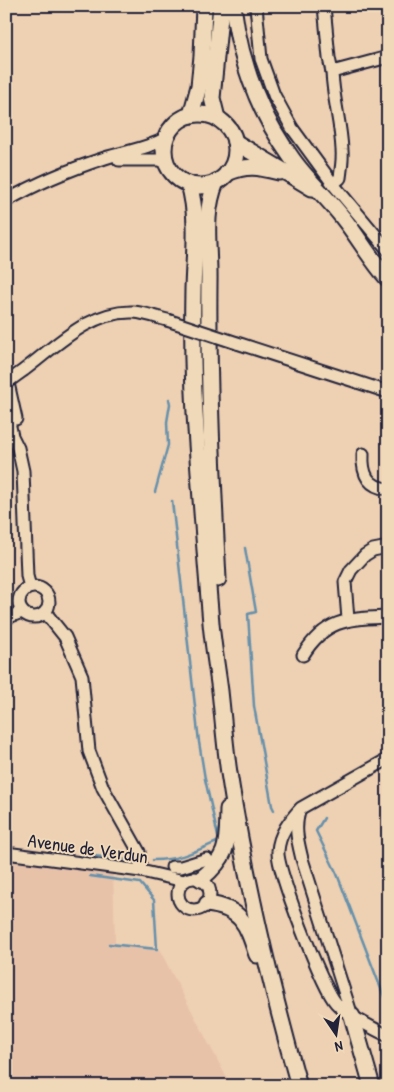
<svg xmlns="http://www.w3.org/2000/svg" width="394" height="1092" viewBox="0 0 394 1092" font-family="'Patrick Hand',sans-serif">
  <style>
    .built { fill: #e7c2a9 }
    .lines { fill: none; stroke-linecap: round; stroke-linejoin: round }
    .stream { stroke: #6690ab; stroke-width: 2.5 }
    .minor-casing { stroke: #22223b; stroke-width: 15 }
    .major-casing { stroke: #22223b; stroke-width: 19 }
    .minor { stroke: #f0d9b8; stroke-width: 11 }
    .major { stroke: #f0d9b8; stroke-width: 15 }
    .minor-bridge-casing { stroke: #22223b; stroke-width: 15; stroke-linecap: butt }
    .minor-bridge { stroke: #f0d9b8; stroke-width: 11 }
    .labels { text-anchor: middle; stroke-width: 4; stroke-linejoin: round; paint-order: stroke }
    .street-label { font-size: 19px; fill: #22223b; stroke: #f0d9b8 }
  </style>
  <rect width="100%" height="100%" fill="#eed0b2"/>
  <filter id="ink" filterUnits="userSpaceOnUse"><feTurbulence type="fractalNoise" baseFrequency=".02" numOctaves="2"/><feDisplacementMap in="SourceGraphic" scale="10" xChannelSelector="R" yChannelSelector="G"/><feConvolveMatrix kernelMatrix="1 2 1 2 8 2 1 2 1" color-interpolation-filters="sRGB"/></filter>
  <g filter="url(#ink)">
    <!-- built -->
    <polygon class="built" points="6,859 113,872 115,943 159,949 231,1086 6,1086"/>
    <g class="lines">
      <!-- stream -->
      <g class="stream">
        <polyline points="155,492 168,445 167,422 170,404 169,399"/>
        <polyline points="245,548 256,612 248,614 254,706 272,806 274,810"/>
        <polyline points="324,818 316,831 337,874 388,1007"/>
        <polyline points="83,855 133,860"/>
        <path d="M153 860C180 860 196 851 219 841L205 779 199 742 172 501"/>
        <polyline points="90,876 140,883 154,900 157,949 109,944"/>
      </g>
      <defs>
        <g id="minor">
          <polyline points="256,6 261,59 274,95 292,128 333,184 388,250"/>
          <polyline points="324,6 329,58 332,72"/>
          <polyline points="119,160 166,160"/>
          <path d="M333 184 340 178C341 169 343 159 342 150 341 124 333 98 332 72L388 57"/>
          <path d="M6 201C37 183 71 169 105 158 126 151 147 149 166 138"/>
          <polyline points="237,343 388,392"/>
          <path d="M24 370C56 346 90 310 134 312 145 313 156 317 167 320"/>
          <polyline points="6,374 16,419"/>
          <polyline points="6,408 12,436 18,448 23,471 27,576 30,587"/>
          <path d="M363 454C362 473 367 487 388 489"/>
          <circle cx="34" cy="602" r="15"/>
          <polyline points="45,612 65,637 82,676 89,751 103,788 139,852 141,871"/>
          <polyline points="6,618 22,612"/>
          <polyline points="348,619 345,582 351,570 365,555 373,550 388,547"/>
          <path d="M303 655C326 618 349 619 388 617"/>
          <path d="M388 759 301 808C290 820 279 834 278 851 276 869 323 989 336 1003 350 1018 370 1026 388 1036"/>
          <path d="M299 812C294 829 298 842 302 859L352 1016"/>
          <polyline points="6,853 141,871 184,881"/>
          <polyline points="172,867 181,867 207,859"/>
          <circle cx="194" cy="894" r="16"/>
        </g>
        <g id="major">
          <path d="M233 6C240 60 259 113 291 157 306 179 327 197 343 218 359 238 371 260 388 279"/>
          <circle cx="200" cy="150" r="36"/>
          <polyline points="191,115 199,86 202,56 204,6"/>
          <polyline points="217,118 212,98 221,6"/>
          <polyline points="235,142 312,188"/>
          <path d="M227 173C248 164 259 167 279 172"/>
          <path d="M216 182C202 217 210 247 209 283 208 382 213 481 218 579"/>
          <path d="M189 184C199 219 194 253 193 289 192 340 193 393 197 444 201 504 206 563 211 623 213 645 217 668 220 691 223 718 225 746 229 773 245 878 270 983 299 1086"/>
          <path d="M201 879C230 855 227 844 228 809"/>
          <path d="M207 904C242 908 247 925 257 955"/>
          <polyline points="352,1016 372,1086"/>
        </g>
      </defs>
      <!-- minor casing -->
      <use href="#minor" class="minor-casing"/>
      <!-- major casing -->
      <use href="#major" class="major-casing"/>
      <!-- minor -->
      <use href="#minor" class="minor"/>
      <!-- major -->
      <use href="#major" class="major"/>
      <defs>
        <g id="minor-bridge">
          <polyline points="167,320 237,343"/>
          <polyline points="6,383 24,370"/>
        </g>
      </defs>
      <!-- minor-bridge casing -->
      <use href="#minor-bridge" class="minor-bridge-casing"/>
      <!-- minor-bridge -->
      <use href="#minor-bridge" class="minor-bridge"/>
    </g>
  </g>
  <g class="labels">
    <!-- street labels -->
    <g class="street-label">
      <text transform="translate(88 848) rotate(8)" y="7">Avenue de Verdun</text>
    </g>
  </g>
  <!-- margin -->
  <rect width="394" height="1092" fill="none" stroke="#f0d9b8" stroke-width="25"/>
  <rect x="12" y="12" width="369" height="1067" fill="none" stroke="#22223b" stroke-width="2" filter="url(#ink)"/>
  <!-- north arrow -->
  <g transform="translate(336 1034) rotate(167)" stroke="#f0d9b8" stroke-width="4" paint-order="stroke">
  <path d="M0-4L9 19L0 12L-9 19Z" fill="#22223b"/>
  <text y="-8" font-size="14" font-weight="bold" text-anchor="middle" fill="#22223b">N</text>
  </g>
</svg>
